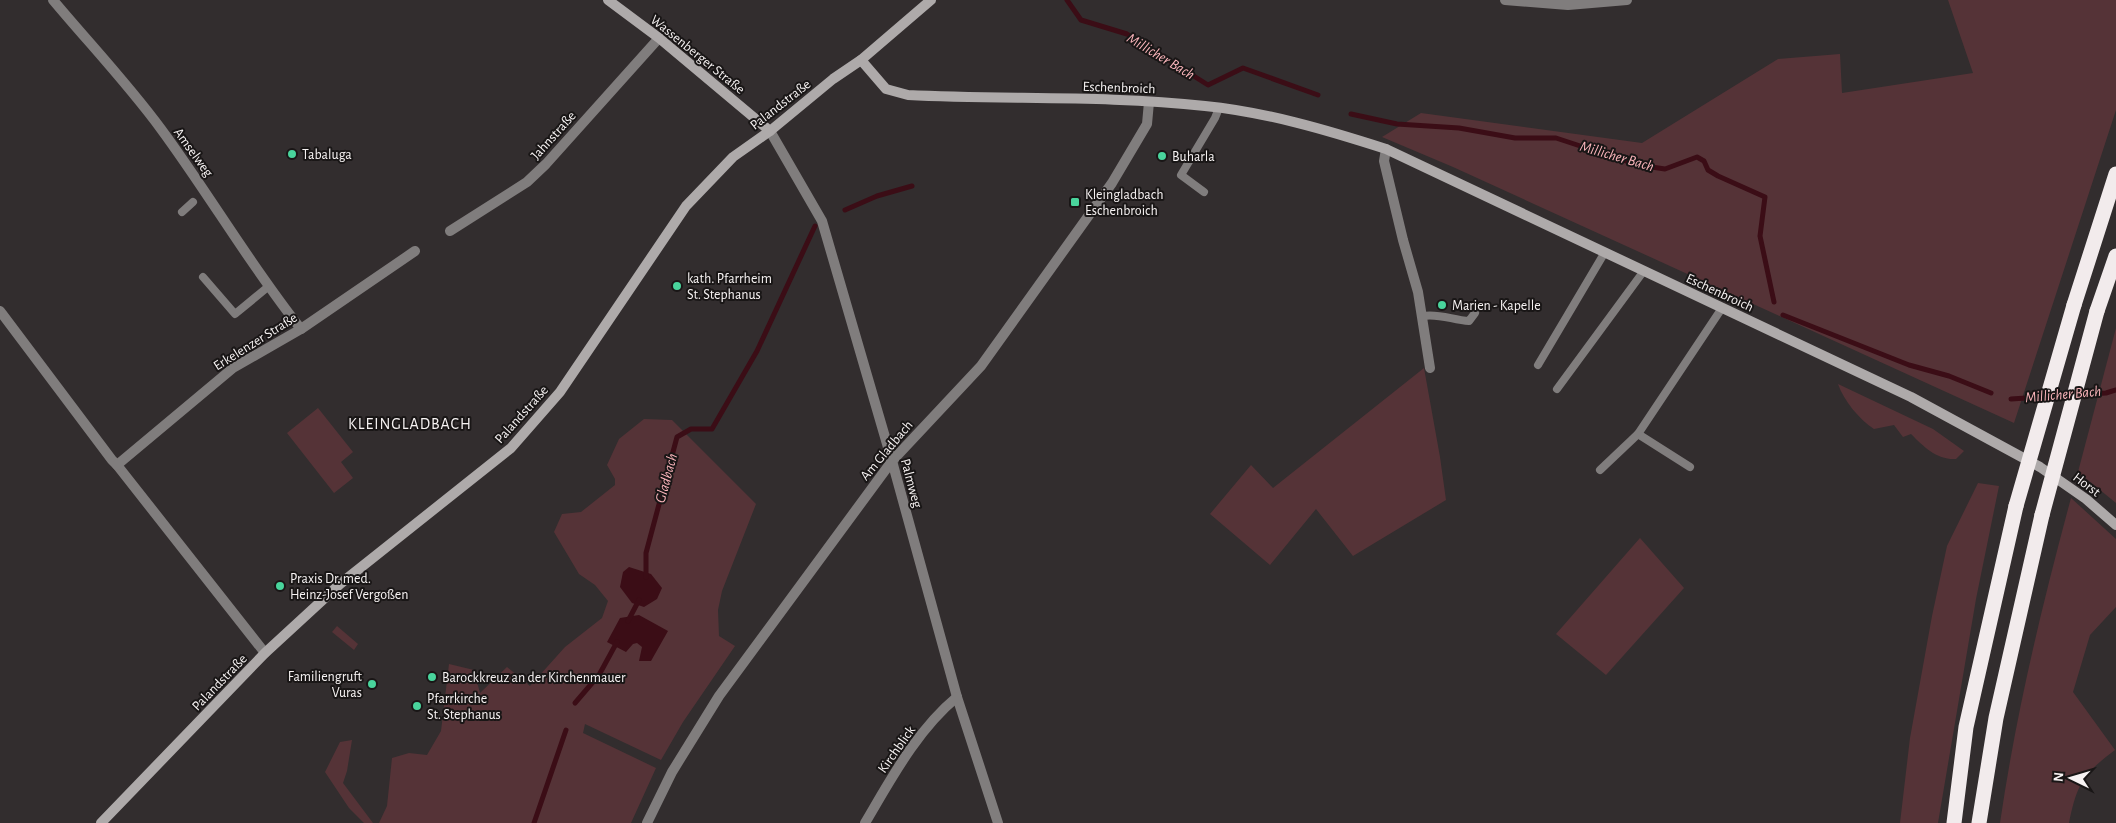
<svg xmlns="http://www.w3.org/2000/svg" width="2116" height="823" viewBox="0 0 2116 823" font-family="'Alegreya Sans',sans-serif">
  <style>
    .green { fill: #553337 }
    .water { fill: #3b0d16 }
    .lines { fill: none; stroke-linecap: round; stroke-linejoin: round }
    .stream { stroke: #3b0d16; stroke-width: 5 }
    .lane { stroke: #807d7d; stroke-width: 8 }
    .street { stroke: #807d7d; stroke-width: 10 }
    .secondary { stroke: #aeaaaa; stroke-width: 10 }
    .highway { stroke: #f2ebec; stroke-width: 15 }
    .highway-bridge { stroke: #f2ebec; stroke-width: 15 }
    .poi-dot { fill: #49d49c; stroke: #191616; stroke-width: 2 }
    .labels { text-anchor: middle; stroke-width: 4; stroke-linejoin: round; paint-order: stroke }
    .street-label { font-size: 14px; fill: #f7f3f3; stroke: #191616 }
    .poi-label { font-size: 14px; fill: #f7f3f3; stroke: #191616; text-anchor: start }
    .water-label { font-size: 15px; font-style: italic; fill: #fdb7bd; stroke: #191616 }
    .quarter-label { font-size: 16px; letter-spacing: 1px; fill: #f7f3f3; stroke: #191616 }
  </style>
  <rect width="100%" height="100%" fill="#322d2e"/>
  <!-- green -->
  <g class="green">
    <polygon points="1948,0 2116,0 2116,110 2014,423 1453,167 1382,137 1421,113 1642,143 1778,59 1840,54 1842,93 1973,73"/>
    <polygon points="2116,328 2116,503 2078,472"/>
    <polygon points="1424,368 1440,457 1446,500 1353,556 1316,509 1270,565 1210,514 1251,465 1273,488"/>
    <path d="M1838 384 1933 429 1964 451 1956 459C1937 460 1924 447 1911 434L1903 437 1894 425 1874 429C1859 419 1844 401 1838 384Z"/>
    <polygon points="318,408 353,452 341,462 353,478 334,493 287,433"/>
    <polygon points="644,419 672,420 756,504 722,591 718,610 719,636 735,646 683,722 661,760 585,724 583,733 656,768 631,823 379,823 387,806 392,758 409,753 427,755 441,731 449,664 474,670 480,693 507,667 530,686 565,647 602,618 608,601 595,585 579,574 554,532 562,514 581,512 615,485 615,479 607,465 619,439"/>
    <polygon points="1978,483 1999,486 1976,599 1938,823 1900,823 1910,738 1932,616 1947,546"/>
    <path d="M2071 498 2116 539V607L2090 635 2073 692 2115 750C2083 774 2077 784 2069 823H2000C2016 713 2042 605 2071 498Z"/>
    <polygon points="1640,538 1684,588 1606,675 1556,634"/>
    <polygon points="337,626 358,644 354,650 332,632"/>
    <polygon points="352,740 347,771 343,783 373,823 364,823 349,808 325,772 340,742"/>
  </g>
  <!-- water -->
  <g class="water">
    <polygon points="629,567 651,574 662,588 657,599 644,607 632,603 620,587 623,572"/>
    <polygon points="639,615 668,631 651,661 639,661 642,647 637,643 633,644 626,652 607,642 620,618"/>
  </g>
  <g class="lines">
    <!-- stream -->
    <g class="stream">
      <polyline points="1067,0 1081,20 1127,34 1208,85 1243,68 1318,95"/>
      <polyline points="1351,114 1397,124 1459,128 1515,138 1556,138 1638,165 1665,169 1697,157 1704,161 1708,170 1718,176 1765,197 1760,236 1774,302"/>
      <polyline points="845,210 877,196 912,186"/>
      <polyline points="1783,315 1909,365 1949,376 1991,393"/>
      <polyline points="2011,399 2106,393 2116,390"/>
      <polyline points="646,577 646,553 677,437 691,429 712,429 757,351 815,226"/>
      <polyline points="628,621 639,600"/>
      <polyline points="575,703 599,675 617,642"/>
      <polyline points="534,823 566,730"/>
    </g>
    <!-- lane -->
    <g class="lane">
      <polyline points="1204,192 1181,175 1215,118 1219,108"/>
      <polyline points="182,212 193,202"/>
      <polyline points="203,277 235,314 269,286"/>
      <path d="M1423 316C1438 313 1453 320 1469 321L1475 313"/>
      <polyline points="1538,365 1605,252"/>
      <polyline points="1557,389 1643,272"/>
      <polyline points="1690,467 1638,434 1722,308"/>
      <polyline points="1600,470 1638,434"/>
    </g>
    <!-- street -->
    <g class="street">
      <path d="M53 0C89 43 128 84 161 129 209 194 250 265 301 329"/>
      <polyline points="1505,0 1568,5 1627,0"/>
      <polyline points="770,131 822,221 892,461 957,697 998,823"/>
      <polyline points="1386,149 1384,161 1403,240 1418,292 1430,368"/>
      <polyline points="450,231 527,182 546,164 659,38"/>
      <polyline points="0,311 112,460 117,465 265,653"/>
      <polyline points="117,465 233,368 301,329 415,251"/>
      <polyline points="647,823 672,772 719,696 892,461 981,366 1112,183 1147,124 1149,102"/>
      <path d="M865 823C891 779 917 730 957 697"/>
    </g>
    <!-- secondary -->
    <g class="secondary">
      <polyline points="608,0 659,38 770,131"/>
      <path d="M861 60 886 89 908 95C1007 100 1106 95 1205 106 1266 112 1327 130 1386 149L1911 397 2040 467 2086 499 2116 525"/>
      <polyline points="101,823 265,653 340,584 511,448 560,392 686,206 733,157 770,131 833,79 861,60 931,0"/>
    </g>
    <!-- highway -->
    <g class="highway">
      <polyline points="2074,305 2116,174"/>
      <polyline points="2097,311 2116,256"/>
      <polyline points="1954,823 1966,727 2016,506"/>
      <polyline points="1979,823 1996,718 2042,515"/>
    </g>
    <!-- highway-bridge -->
    <g class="highway-bridge">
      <polyline points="2016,506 2074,305"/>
      <polyline points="2042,515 2097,311"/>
    </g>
  </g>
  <!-- markers -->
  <g class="poi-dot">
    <circle cx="292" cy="154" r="5"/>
    <circle cx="1162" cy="156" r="5"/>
    <rect x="1070" y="197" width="10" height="10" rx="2.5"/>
    <circle cx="677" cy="286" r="5"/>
    <circle cx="1442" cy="305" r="5"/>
    <circle cx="280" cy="586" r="5"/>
    <circle cx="432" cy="677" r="5"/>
    <circle cx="372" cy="684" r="5"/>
    <circle cx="417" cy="706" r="5"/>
  </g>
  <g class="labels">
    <!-- street labels -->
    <g class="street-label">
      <text transform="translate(698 54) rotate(39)" y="5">Wassenberger Straße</text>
      <text transform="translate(1119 87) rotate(2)" y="5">Eschenbroich</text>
      <text transform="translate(780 104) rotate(-38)" y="5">Palandstraße</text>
      <text transform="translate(553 135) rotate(-48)" y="5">Jahnstraße</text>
      <text transform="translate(194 152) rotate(54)" y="5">Amselweg</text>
      <text transform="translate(1720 292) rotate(25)" y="5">Eschenbroich</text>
      <text transform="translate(255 341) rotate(-32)" y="5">Erkelenzer Straße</text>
      <text transform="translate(521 414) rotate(-48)" y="5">Palandstraße</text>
      <text transform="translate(886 450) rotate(-50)" y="5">Am Gladbach</text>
      <text transform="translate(912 483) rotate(75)" y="5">Palmweg</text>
      <text transform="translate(2087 484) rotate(37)" y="5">Horst</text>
      <text transform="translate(219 682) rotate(-46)" y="5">Palandstraße</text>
      <text transform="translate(896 749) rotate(-55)" y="5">Kirchblick</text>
    </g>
    <!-- poi labels -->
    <g class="poi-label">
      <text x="302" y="159">Tabaluga</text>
      <text x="1172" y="161">Buharla</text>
      <text x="1085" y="199">Kleingladbach<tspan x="1085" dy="16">Eschenbroich</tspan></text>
      <text x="687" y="283">kath. Pfarrheim<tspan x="687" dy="16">St. Stephanus</tspan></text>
      <text x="1452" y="310">Marien - Kapelle</text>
      <text x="290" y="583">Praxis Dr. med.<tspan x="290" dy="16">Heinz-Josef Vergoßen</tspan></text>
      <text x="362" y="681" text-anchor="end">Familiengruft<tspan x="362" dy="16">Vuras</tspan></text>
      <text x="442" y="682">Barockkreuz an der Kirchenmauer</text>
      <text x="427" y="703">Pfarrkirche<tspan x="427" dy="16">St. Stephanus</tspan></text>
    </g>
    <!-- water labels -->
    <g class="water-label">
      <text transform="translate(1161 56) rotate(31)" y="5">Millicher Bach</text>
      <text transform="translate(1617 156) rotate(16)" y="5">Millicher Bach</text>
      <text transform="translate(2063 394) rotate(-5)" y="5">Millicher Bach</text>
      <text transform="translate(666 478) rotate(-75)" y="5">Gladbach</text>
    </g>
    <!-- quarter labels -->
    <g class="quarter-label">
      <text x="410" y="429">KLEINGLADBACH</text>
    </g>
  </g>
  <!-- north arrow -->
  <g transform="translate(2071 778) rotate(275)" stroke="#191616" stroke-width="4" paint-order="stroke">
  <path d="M0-4L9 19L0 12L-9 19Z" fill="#f7f3f3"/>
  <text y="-8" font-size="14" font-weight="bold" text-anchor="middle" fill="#f7f3f3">N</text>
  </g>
</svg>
